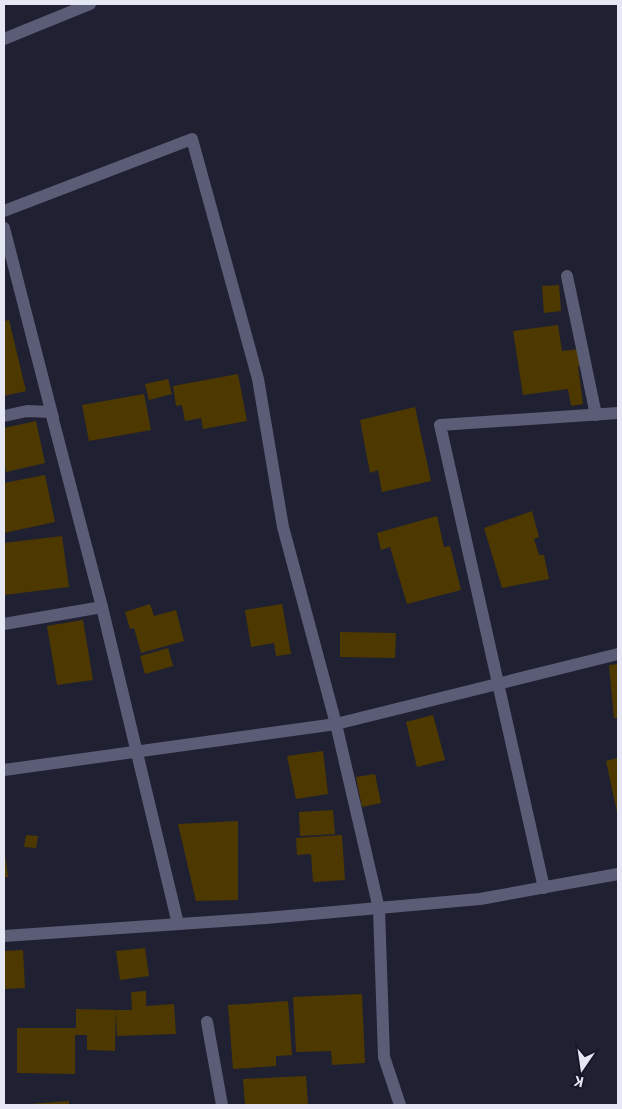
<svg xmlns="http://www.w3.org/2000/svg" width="622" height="1109" viewBox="0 0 622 1109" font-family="'Noto Sans',sans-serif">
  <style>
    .building { fill: #4d3900 }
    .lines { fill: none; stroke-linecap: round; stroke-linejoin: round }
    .street { stroke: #5b5c76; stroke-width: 12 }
  </style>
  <rect width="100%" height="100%" fill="#202033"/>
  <!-- building -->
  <g class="building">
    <polygon points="559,285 561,311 544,313 542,286"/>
    <polygon points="9,320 26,391 4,396 4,321"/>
    <polygon points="558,325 562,351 579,349 582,366 578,366 583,404 571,406 568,389 523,395 513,331"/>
    <polygon points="238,374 247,421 203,429 201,418 185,421 182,405 176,406 173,386"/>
    <polygon points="168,379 172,394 149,400 145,384"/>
    <polygon points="144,394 151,430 89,441 82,405"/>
    <polygon points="415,407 431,481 382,492 378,470 370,473 360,420"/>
    <polygon points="36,421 45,463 6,472 4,460 4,428"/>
    <polygon points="45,475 55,522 4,533 4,483"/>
    <polygon points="532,511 539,537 534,539 539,555 544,555 549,579 502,588 484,528"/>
    <polygon points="437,516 444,547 450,546 461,590 407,604 390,547 381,550 377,533"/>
    <polygon points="62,536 69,587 4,595 4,543"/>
    <polygon points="150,604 154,616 176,610 184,641 141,653 134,628 130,629 125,612"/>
    <polygon points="282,604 291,654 276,656 274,643 251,647 245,610"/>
    <polygon points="83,620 93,680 57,685 47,626"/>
    <polygon points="340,632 396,633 395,658 340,657"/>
    <polygon points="168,648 173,666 145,674 140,656"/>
    <polygon points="618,664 618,718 614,718 609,665"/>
    <polygon points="433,715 445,760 417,767 406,722"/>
    <polygon points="323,751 328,794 296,799 287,756"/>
    <polygon points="618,758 618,812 617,812 606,761"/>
    <polygon points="375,774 381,803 362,807 356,777"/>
    <polygon points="333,810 335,834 300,836 299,812"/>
    <polygon points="238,821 238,900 196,901 178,824"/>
    <polygon points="26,835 38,836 36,848 24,847"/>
    <polygon points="342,835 345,880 313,882 311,854 297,855 296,838"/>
    <polygon points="4,848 8,877 4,877"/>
    <polygon points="145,948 149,976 120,980 116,951"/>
    <polygon points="23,950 25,988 4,989 4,951"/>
    <polygon points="146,991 146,1006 174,1004 176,1034 117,1036 116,1010 132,1010 131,992"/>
    <polygon points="362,994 365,1063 332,1065 331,1051 296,1052 293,997"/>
    <polygon points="288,1001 292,1055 276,1056 276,1066 233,1069 228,1005"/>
    <polygon points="76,1009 116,1010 115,1051 87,1050 87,1035 75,1035 75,1074 17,1073 17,1028 76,1028"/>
    <polygon points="306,1076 308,1105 245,1105 243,1079"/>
    <polygon points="69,1101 69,1105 29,1105 29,1104"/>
  </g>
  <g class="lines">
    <!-- street -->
    <g class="street">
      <polyline points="4,39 90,4"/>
      <polyline points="4,211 192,139 258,379 283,527 336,724 379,909 384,1057 400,1105"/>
      <polyline points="4,228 53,418"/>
      <polyline points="567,276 596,415"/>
      <polyline points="4,416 27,411 51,412 102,607 4,624"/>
      <polyline points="102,607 178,924"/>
      <polyline points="4,770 336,724 618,654"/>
      <polyline points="544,888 440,425 618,413"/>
      <polyline points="4,936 266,918 480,899 618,874"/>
      <polyline points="207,1022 222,1105"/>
    </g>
  </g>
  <!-- border -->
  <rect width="622" height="1109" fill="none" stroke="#e6e7f4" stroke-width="10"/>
  <!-- north arrow -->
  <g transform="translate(582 1069) rotate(193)" stroke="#161729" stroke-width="4" paint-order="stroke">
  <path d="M0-4L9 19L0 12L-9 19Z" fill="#e6e7f4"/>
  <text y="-8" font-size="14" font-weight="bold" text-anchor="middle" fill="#e6e7f4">K</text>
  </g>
</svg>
